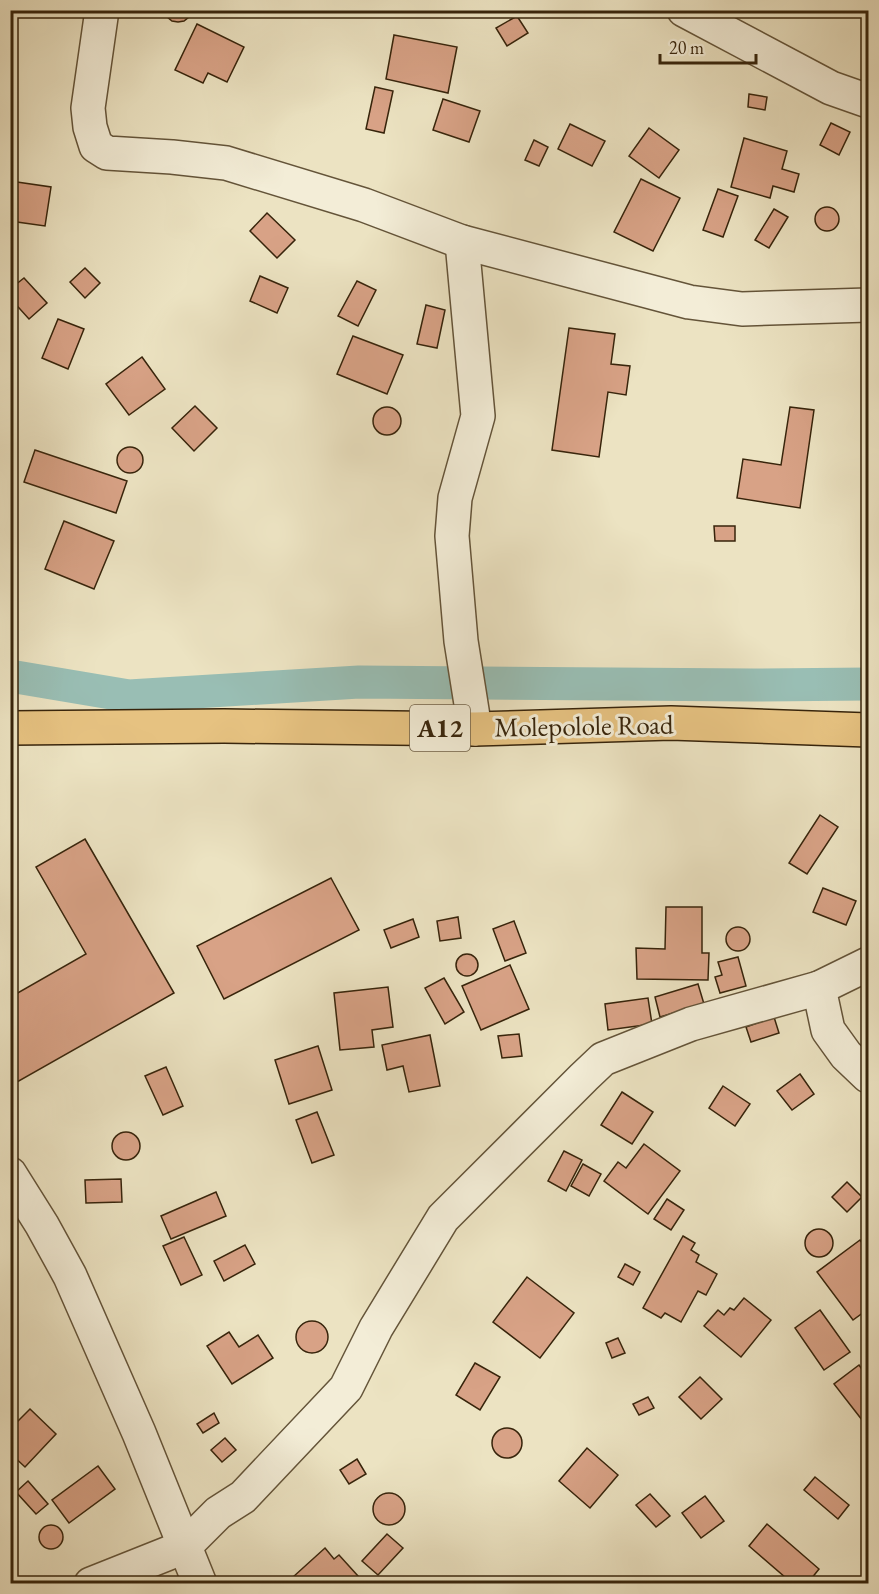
<svg xmlns="http://www.w3.org/2000/svg" width="879" height="1594" viewBox="0 0 879 1594" font-family="'EB Garamond',serif">
  <style>
    .lines { fill: none; stroke-linecap: round; stroke-linejoin: round }
    .canal { stroke: #99beb4; stroke-width: 33 }
    .building { fill: #d8a286; stroke: #37240b; stroke-width: 1.5 }
    .minor-casing { stroke: #645439; stroke-width: 36 }
    .major-casing { stroke: #37240b; stroke-width: 36 }
    .minor { stroke: #f3edd7; stroke-width: 33 }
    .major { stroke: #e6c281; stroke-width: 33 }
    .labels { text-anchor: middle; stroke-width: 6; stroke-linejoin: round; paint-order: stroke }
    .shield { fill: #f3edd7; stroke: #6f6048; stroke-width: 1.5 }
    .shield-label { font-size: 26px; font-weight: bold; fill: #37240b }
    .street-label { font-size: 27px; fill: #37240b; stroke: #f3edd7 }
  </style>
  <rect width="100%" height="100%" fill="#ece3c2"/>
  <filter id="stains"><feTurbulence type="fractalNoise" baseFrequency=".00333" numOctaves="4"/><feColorMatrix values="0 0 0 0 .2 0 0 0 0 .09 0 0 0 0 .02 0 0 0 .5 -.17"/></filter>
  <radialGradient id="worn" r=".72"><stop offset=".6" stop-color="#630" stop-opacity="0"/><stop offset="1" stop-color="#630" stop-opacity=".3"/></radialGradient>
  <g class="lines">
    <!-- canal -->
    <polyline class="canal" points="10,676 129,696 359,682 753,685 868,684"/>
  </g>
  <!-- building -->
  <g class="building">
    <polygon points="192,10 189,17 184,21 178,22 172,21 166,16 163,10"/>
    <polygon points="517,16 528,33 507,46 496,28"/>
    <polygon points="197,24 244,47 227,82 208,73 203,83 175,70"/>
    <polygon points="394,35 457,47 448,93 386,79"/>
    <polygon points="375,87 393,91 384,133 366,129"/>
    <polygon points="749,94 767,97 765,110 748,107"/>
    <polygon points="443,99 480,111 469,142 433,130"/>
    <polygon points="831,123 850,132 839,155 820,145"/>
    <polygon points="570,124 605,141 592,166 558,149"/>
    <polygon points="649,128 679,150 659,178 629,156"/>
    <polygon points="744,138 787,151 782,169 799,174 794,192 773,186 770,198 731,187"/>
    <polygon points="534,140 548,147 539,166 525,160"/>
    <polygon points="641,179 680,198 653,251 614,232"/>
    <polygon points="10,181 51,187 45,226 10,221"/>
    <polygon points="718,189 738,196 723,237 703,230"/>
    <circle cx="827" cy="219" r="12"/>
    <polygon points="774,209 788,217 769,248 755,240"/>
    <polygon points="267,213 295,240 277,258 250,231"/>
    <polygon points="85,268 100,283 85,298 70,282"/>
    <polygon points="260,276 288,288 277,313 250,301"/>
    <polygon points="24,278 47,303 29,319 10,298 10,289"/>
    <polygon points="357,281 376,290 358,326 338,316"/>
    <polygon points="426,305 445,310 437,348 417,344"/>
    <polygon points="58,319 84,329 68,369 42,358"/>
    <polygon points="569,328 615,334 611,364 630,366 626,395 608,392 599,457 552,450"/>
    <polygon points="353,336 403,355 387,394 337,374"/>
    <polygon points="142,357 165,389 129,415 106,384"/>
    <polygon points="195,406 217,428 194,451 172,428"/>
    <circle cx="387" cy="421" r="14"/>
    <polygon points="790,407 814,410 800,508 737,498 743,459 781,465"/>
    <circle cx="130" cy="460" r="13"/>
    <polygon points="35,450 127,481 116,513 24,482"/>
    <polygon points="64,521 114,541 94,589 45,569"/>
    <polygon points="714,526 735,526 735,541 715,541"/>
    <polygon points="820,815 838,827 807,874 789,863"/>
    <polygon points="85,839 174,993 10,1086 10,984 16,994 86,954 36,867"/>
    <polygon points="331,878 359,930 224,999 197,946"/>
    <polygon points="823,888 856,901 846,925 813,912"/>
    <polygon points="666,907 702,907 702,953 709,953 708,980 637,979 636,948 665,949"/>
    <polygon points="458,917 461,938 440,941 437,921"/>
    <polygon points="413,919 419,937 391,948 384,930"/>
    <polygon points="514,921 526,953 505,961 493,929"/>
    <circle cx="738" cy="939" r="12"/>
    <circle cx="467" cy="965" r="11"/>
    <polygon points="738,957 746,986 720,993 715,977 722,975 718,962"/>
    <polygon points="510,965 529,1009 481,1030 462,986"/>
    <polygon points="444,978 464,1012 445,1024 425,988"/>
    <polygon points="698,984 704,1004 660,1017 655,997"/>
    <polygon points="388,987 393,1027 372,1030 374,1047 340,1050 334,993"/>
    <polygon points="648,998 652,1024 608,1030 605,1004"/>
    <polygon points="774,1017 779,1033 751,1042 746,1027"/>
    <polygon points="519,1034 522,1056 502,1058 498,1036"/>
    <polygon points="430,1035 440,1086 409,1092 403,1066 387,1070 382,1045"/>
    <polygon points="318,1046 332,1090 289,1104 275,1060"/>
    <polygon points="166,1067 183,1106 163,1115 145,1076"/>
    <polygon points="800,1074 814,1094 792,1110 777,1091"/>
    <polygon points="723,1086 750,1104 735,1126 709,1108"/>
    <polygon points="622,1092 653,1112 632,1144 601,1125"/>
    <polygon points="317,1112 334,1155 312,1163 296,1120"/>
    <circle cx="126" cy="1146" r="14"/>
    <polygon points="644,1144 680,1171 648,1214 604,1181 618,1162 626,1168"/>
    <polygon points="564,1151 582,1160 566,1191 548,1181"/>
    <polygon points="583,1164 601,1174 589,1196 571,1186"/>
    <polygon points="121,1179 122,1202 86,1203 85,1180"/>
    <polygon points="847,1182 862,1197 847,1212 832,1197"/>
    <polygon points="216,1192 226,1216 171,1239 161,1216"/>
    <polygon points="667,1199 684,1210 671,1230 654,1219"/>
    <circle cx="819" cy="1243" r="14"/>
    <polygon points="683,1236 695,1243 691,1250 699,1255 696,1262 717,1274 706,1295 698,1291 681,1322 665,1313 661,1318 643,1308"/>
    <polygon points="184,1237 202,1275 181,1285 163,1246"/>
    <polygon points="860,1240 868,1251 868,1309 853,1320 817,1272"/>
    <polygon points="245,1245 255,1264 224,1281 214,1261"/>
    <polygon points="625,1264 640,1272 633,1285 618,1277"/>
    <polygon points="527,1277 574,1313 540,1358 493,1322"/>
    <polygon points="744,1298 771,1320 741,1357 704,1326 718,1310 724,1315 730,1308 734,1310"/>
    <polygon points="820,1310 850,1352 824,1370 795,1328"/>
    <circle cx="312" cy="1337" r="16"/>
    <polygon points="229,1332 239,1347 258,1335 273,1358 232,1384 207,1346"/>
    <polygon points="618,1338 625,1353 612,1358 606,1343"/>
    <polygon points="475,1363 500,1377 480,1410 456,1395"/>
    <polygon points="859,1365 868,1378 868,1423 866,1425 834,1384"/>
    <polygon points="700,1377 722,1399 701,1419 679,1397"/>
    <polygon points="648,1397 654,1408 639,1415 633,1404"/>
    <polygon points="30,1409 56,1434 25,1467 10,1453 10,1429"/>
    <polygon points="214,1413 219,1423 203,1433 197,1424"/>
    <circle cx="507" cy="1443" r="15"/>
    <polygon points="225,1438 236,1450 222,1462 211,1450"/>
    <polygon points="587,1448 618,1475 590,1508 559,1481"/>
    <polygon points="357,1459 366,1474 349,1484 340,1470"/>
    <polygon points="98,1466 115,1489 69,1523 52,1500"/>
    <polygon points="815,1477 849,1505 838,1519 804,1490"/>
    <polygon points="28,1481 48,1504 36,1514 16,1492"/>
    <circle cx="389" cy="1509" r="16"/>
    <polygon points="650,1494 670,1516 656,1527 636,1505"/>
    <polygon points="705,1496 724,1521 701,1538 682,1513"/>
    <polygon points="767,1524 819,1569 807,1584 793,1584 749,1546"/>
    <circle cx="51" cy="1537" r="12"/>
    <polygon points="387,1534 403,1548 378,1575 362,1561"/>
    <polygon points="325,1548 334,1559 339,1555 358,1576 349,1584 299,1584 293,1577"/>
  </g>
  <g class="lines">
    <defs>
      <g id="minor">
        <polyline points="102,10 88,108 90,127 96,146 107,153 172,157 226,163 364,205 462,242 689,302 742,309 868,305"/>
        <polyline points="684,10 831,88 868,101"/>
        <polyline points="462,242 478,416 455,498 452,536 461,641 475,729"/>
        <polyline points="868,964 819,988 828,1030 846,1055 868,1076"/>
        <polyline points="10,1174 42,1225 70,1276 139,1433 200,1584"/>
        <polyline points="91,1584 184,1547 218,1513 243,1497 346,1388 376,1328 443,1218 584,1077 603,1059 691,1024 819,988"/>
      </g>
      <polyline id="major" points="10,728 224,726 475,729 671,723 868,730"/>
    </defs>
    <!-- minor casing -->
    <use href="#minor" class="minor-casing"/>
    <!-- major casing -->
    <use href="#major" class="major-casing"/>
    <!-- minor -->
    <use href="#minor" class="minor"/>
    <!-- major -->
    <use href="#major" class="major"/>
  </g>
  <g class="labels">
    <!-- shield labels -->
    <rect class="shield" x="410" y="705" width="60" height="46" rx="4.5"/>
    <g class="shield-label">
      <text x="440" y="737">A12</text>
    </g>
    <!-- street labels -->
    <g class="street-label">
      <text transform="translate(584 726) rotate(-1)" y="9">Molepolole Road</text>
    </g>
  </g>
  <!-- margin -->
  <rect width="879" height="1594" fill="none" stroke="#ece3c2" stroke-width="36"/>
  <rect x="12" y="12" width="855" height="1570" fill="none" stroke="#37240b" stroke-width="3"/>
  <rect x="18" y="18" width="843" height="1558" fill="none" stroke="#37240b" stroke-width="1.5"/>
  <!-- scale -->
  <path d="M660 54v9h96v-9" fill="none" stroke="#37240b" stroke-width="3"/>
  <text x="669" y="54" font-size="18" fill="#37240b" stroke="#f3edd7" stroke-width="4.5" paint-order="stroke">20 m</text>
  <rect width="100%" height="100%" filter="url(#stains)"/>
  <rect width="100%" height="100%" fill="url(#worn)"/>
</svg>
